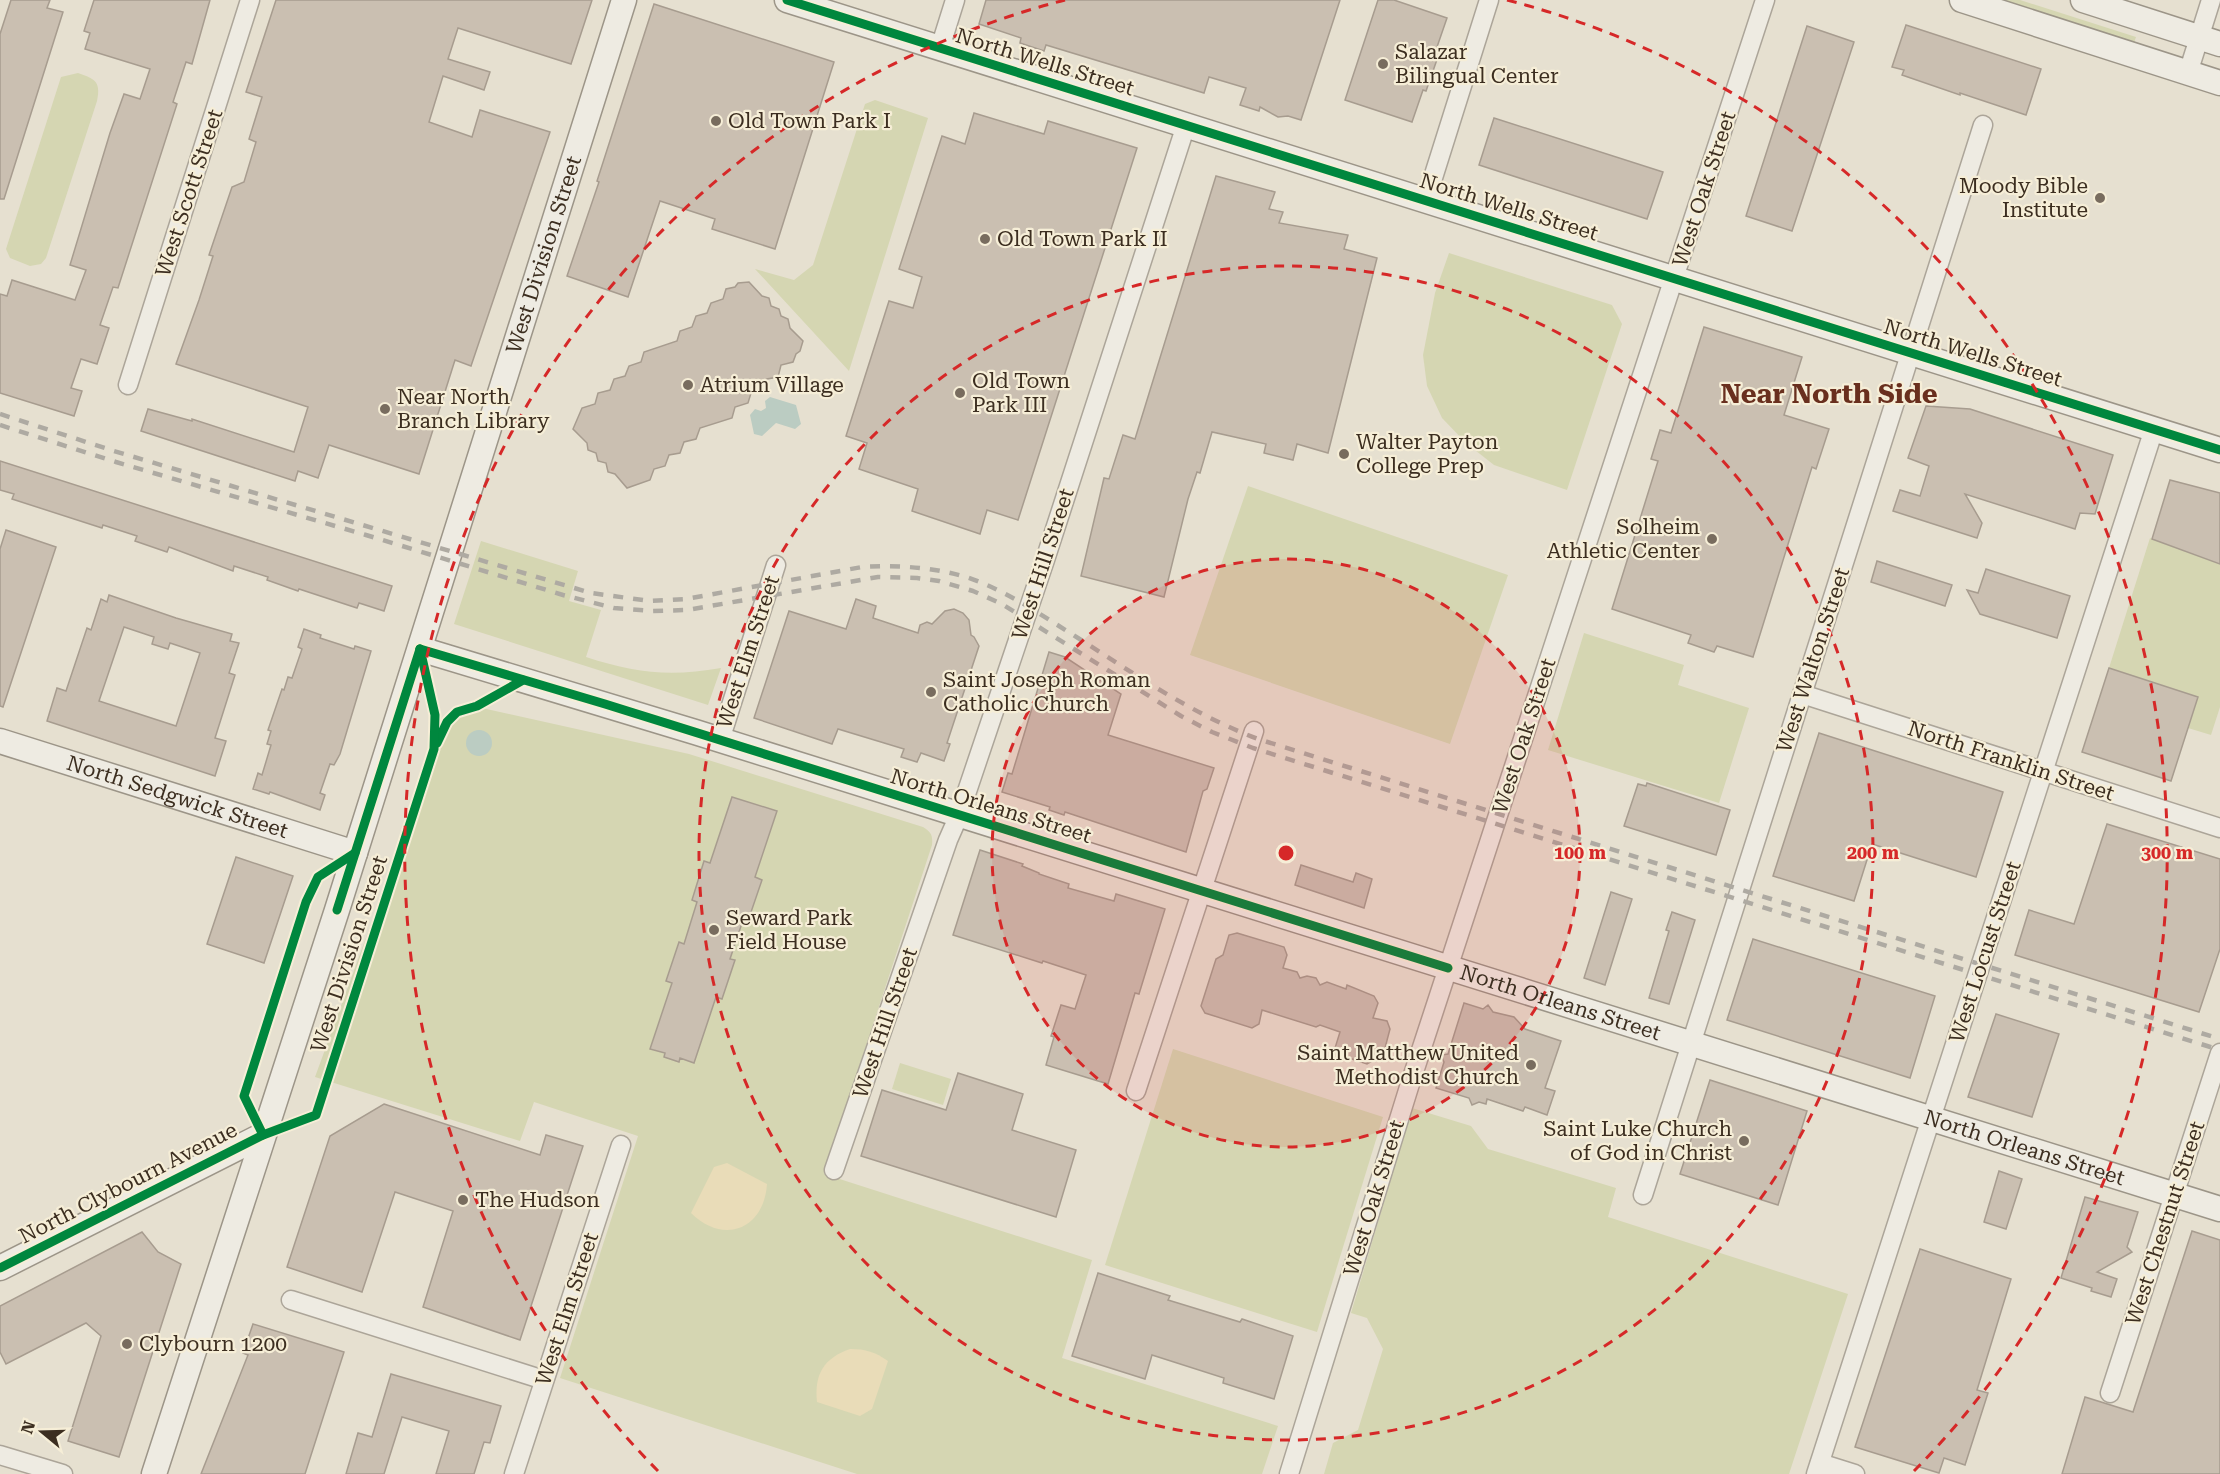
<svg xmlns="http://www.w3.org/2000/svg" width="2220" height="1474" viewBox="0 0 2220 1474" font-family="'Roboto Serif',serif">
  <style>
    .green { fill: #d5d6b2 }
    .sand { fill: #e9dcb8 }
    .water { fill: #bbccc2 }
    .building { fill: #cabfb1; stroke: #a79c8f; stroke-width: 1.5; fill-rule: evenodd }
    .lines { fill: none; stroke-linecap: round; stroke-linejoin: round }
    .street-casing { stroke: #aca599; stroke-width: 21 }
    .secondary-casing { stroke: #9c9588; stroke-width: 27 }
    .street { stroke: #eeebe2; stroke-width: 18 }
    .secondary { stroke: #eeebe2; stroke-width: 24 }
    .rail { stroke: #aeaaa2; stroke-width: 4.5; stroke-dasharray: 10 10; stroke-linecap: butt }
    .cycleway-casing { stroke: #f6eed7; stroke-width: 13 }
    .cycleway { stroke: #00873e; stroke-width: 9 }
    .ring { fill: none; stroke: #d62828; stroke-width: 3; stroke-dasharray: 10 8 }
    .poi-dot { fill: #786c5e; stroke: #f6eed7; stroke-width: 2 }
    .labels { text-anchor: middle; stroke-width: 4.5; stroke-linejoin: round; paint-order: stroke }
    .poi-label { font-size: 21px; fill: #3c2e20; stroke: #f6eed7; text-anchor: start }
    .street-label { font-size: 21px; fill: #3c2e20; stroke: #f6eed7 }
    .district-label { font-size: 27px; font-weight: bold; fill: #692f1e; stroke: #f6eed7 }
    .centre { fill: #d62828; stroke: #f6eed7; stroke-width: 3 }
    .ring-label { font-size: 18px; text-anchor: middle; font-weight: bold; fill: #d62828; stroke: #f6eed7; stroke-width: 4.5; stroke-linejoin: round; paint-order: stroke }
  </style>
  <rect width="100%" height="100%" fill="#e6e0d0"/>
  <!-- green -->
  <g class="green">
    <polygon points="2000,0 2020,0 2136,37 2134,43"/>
    <path d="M78 73C95 79 101 81 97 101L46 258 41 264 30 266 10 258 6 249 61 77Z"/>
    <polygon points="875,100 928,118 849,371 755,269 794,280 813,265 865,104"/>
    <polygon points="1449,253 1612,305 1622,324 1567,490 1494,465 1466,443 1442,418 1427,386 1423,355 1435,293"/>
    <polygon points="1248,486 1508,575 1450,744 1190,655"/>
    <polygon points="2150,538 2220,564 2220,707 2211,735 2188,728 2198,697 2109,668"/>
    <path d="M481 541 578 571 569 601 601 610 586 657C635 673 670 677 721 668L708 705 454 624Z"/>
    <polygon points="1584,633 1684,665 1678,685 1749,708 1719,803 1548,750"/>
    <path d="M482 708 689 754 923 827C931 832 933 835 932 845L824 1174 1092 1260 1062 1358 1278 1426 1262 1474H857L560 1378 638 1136 534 1102 520 1141 315 1077 393 864 431 750 453 714Z"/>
    <polygon points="1173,1049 1383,1117 1317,1332 1105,1265"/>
    <polygon points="900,1063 951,1079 943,1105 892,1089"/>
    <polygon points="1412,1108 1471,1126 1488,1149 1616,1188 1608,1217 1848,1294 1789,1474 1324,1474 1333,1443 1358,1430 1383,1349 1367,1318 1351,1313"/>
  </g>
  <!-- sand -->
  <g class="sand">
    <path d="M727 1163 767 1184C764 1230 723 1245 691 1213L714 1167Z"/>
    <path d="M850 1349C866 1349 875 1352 888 1361L872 1409 860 1416 817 1402C814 1374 824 1358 850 1349Z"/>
  </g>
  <!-- water -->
  <g class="water">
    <polygon points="770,397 796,405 801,424 795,429 776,423 762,436 754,434 750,415 755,409 761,411 766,408 765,401"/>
    <circle cx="479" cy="743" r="13"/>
  </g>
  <!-- building -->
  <g class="building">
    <polygon points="11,0 50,0 47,8 63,12 4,199 0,199 0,34"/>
    <polygon points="94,0 210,0 192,64 186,62 173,102 177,104 118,288 113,287 100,325 109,328 97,364 81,359 71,388 82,391 74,416 0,393 0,294 7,296 12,280 75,300 86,270 70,265 110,133 124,94 140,99 150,69 85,49 90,33 84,31"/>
    <polygon points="276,0 592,0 571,64 458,28 448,59 490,72 484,90 443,76 429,122 472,137 480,110 550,132 471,366 455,360 419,474 329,445 318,478 298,471 295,481 141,431 148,409 192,421 192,419 294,452 308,407 176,364 199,300 213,256 209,255 232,187 244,182 256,142 249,139 262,97 246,92"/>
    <polygon points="986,0 1340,0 1301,120 1288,116 1278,117 1260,107 1259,111 1240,105 1246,88 1209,77 1204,93 1046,45 1044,51 1020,43 1021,38 979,24"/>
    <polygon points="1378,0 1394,0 1447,18 1437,47 1441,48 1426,91 1423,90 1412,122 1345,100"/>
    <polygon points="654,4 834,62 775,249 712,229 715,219 660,201 628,297 567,276 599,182 597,181"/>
    <polygon points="1906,25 2041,69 2026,115 1960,93 1960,95 1902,75 1904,70 1892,67"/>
    <polygon points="1807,26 1854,42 1792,231 1746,216"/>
    <polygon points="974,113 1044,134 1048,121 1137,148 1018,520 987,510 980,534 912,511 918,489 859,469 867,443 846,436 889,301 913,308 922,277 899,269 942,136 965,144"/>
    <polygon points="1494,118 1663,172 1647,219 1479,165"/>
    <polygon points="1216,176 1275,192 1269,209 1283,212 1279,223 1348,235 1344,249 1377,258 1328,453 1297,444 1293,460 1264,453 1266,444 1212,432 1200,473 1197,472 1188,499 1164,597 1081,576 1104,478 1109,479 1123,435 1135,439"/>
    <polygon points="749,282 762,296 769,298 771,306 779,309 781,316 788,319 790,328 803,341 800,351 796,354 793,362 781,365 778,377 767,379 763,390 751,393 748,403 735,407 732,418 700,428 696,439 684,442 680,453 669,455 665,466 654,469 650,480 627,488 615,474 608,472 606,463 598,461 596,453 588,450 587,443 573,429 582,408 595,404 598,393 610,390 614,379 625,376 629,366 641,362 644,352 677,341 680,331 692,327 696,316 707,313 711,303 723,299 726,289 735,287 738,283"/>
    <polygon points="1704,327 1802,357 1784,415 1829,429 1816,469 1812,467 1753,657 1717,646 1714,652 1688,643 1691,635 1612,609 1658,461 1651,459 1660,430 1671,433"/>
    <polygon points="1926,406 1970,409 2113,455 2095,514 2080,513 2075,529 1965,494 1982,523 1977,538 1893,511 1900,490 1920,496 1929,466 1908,458"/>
    <polygon points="0,461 392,586 384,611 359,603 357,608 299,589 298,591 267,580 268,577 234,566 233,571 169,547 167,552 135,541 137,536 103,525 102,528 12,499 14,494 0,490"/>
    <polygon points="2170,480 2220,493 2220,564 2152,539"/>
    <polygon points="6,530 56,547 3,707 0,706 0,549"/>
    <polygon points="1877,561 1952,585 1945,606 1871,582"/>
    <polygon points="1986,569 2070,596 2057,638 1980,614 1967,590 1978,593"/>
    <path d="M109 595 176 618 232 634 230 641 239 643 229 673 235 675 215 738 226 741 215 776 47 721 57 688 66 691 87 628 91 630 101 599 107 602ZM124 627 154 637 152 644 168 649 170 643 200 653 176 726 99 701Z"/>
    <polygon points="856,599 876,606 873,618 918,633 920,625 927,622 932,624 945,611 954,609 963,613 969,620 971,635 974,637 979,646 947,743 950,744 944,761 921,753 917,762 901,757 904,749 838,729 832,744 754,718 789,611 846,629"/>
    <polygon points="304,629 321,635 320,638 354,649 355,646 371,651 340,754 334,765 330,764 320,793 325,795 320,810 270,792 269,794 253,789 258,773 262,775 271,745 267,744 271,731 268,730 282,689 284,690 288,677 292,678 302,649 298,647"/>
    <polygon points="1049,652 1065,657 1121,694 1108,735 1214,768 1207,789 1203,791 1186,852 1065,812 1064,815 1049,810 1050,807 1002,792 1008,773 1012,774"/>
    <polygon points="2109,668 2198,697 2171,781 2082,752"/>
    <polygon points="1819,733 2003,792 1976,877 1872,844 1854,901 1773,876"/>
    <polygon points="1647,783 1730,810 1716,855 1624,826 1638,784 1646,786"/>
    <polygon points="732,797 777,811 755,877 762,880 749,918 744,917 730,959 735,960 722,999 716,997 694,1063 680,1058 679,1062 664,1057 665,1053 650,1049 672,983 666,981 679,942 684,944 697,902 692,900 704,861 710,863"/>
    <polygon points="2107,824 2220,859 2220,949 2199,1012 2015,955 2029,910 2074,924"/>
    <polygon points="980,850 1023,864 1022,866 1039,873 1039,874 1069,884 1068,888 1114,901 1116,894 1165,909 1139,994 1135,993 1108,1084 1046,1065 1054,1037 1051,1036 1061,1005 1075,1009 1086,975 1043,961 1042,963 953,935"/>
    <polygon points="236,857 293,876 264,963 207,944"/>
    <polygon points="1301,865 1353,882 1356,873 1372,879 1364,908 1295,885"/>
    <polygon points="1611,892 1632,899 1605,985 1584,978"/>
    <polygon points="1672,912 1695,920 1669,1004 1649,998 1669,931 1666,930"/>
    <polygon points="1237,933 1284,947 1287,955 1283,968 1297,972 1300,978 1307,976 1316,978 1320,985 1327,982 1346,989 1347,985 1374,996 1378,1003 1373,1018 1387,1021 1390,1029 1385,1048 1377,1052 1374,1060 1367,1064 1340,1055 1335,1048 1340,1032 1320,1025 1316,1027 1262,1010 1259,1024 1252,1028 1205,1013 1201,1006 1216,959 1223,955 1229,935"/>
    <polygon points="1753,939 1935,996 1910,1078 1727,1020"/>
    <polygon points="1464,1003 1483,1009 1488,1005 1493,1012 1514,1017 1525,1029 1561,1041 1545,1088 1555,1091 1547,1115 1525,1107 1523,1111 1487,1099 1486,1104 1479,1102 1472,1105 1469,1098 1436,1088 1444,1062 1441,1055 1448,1054"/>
    <polygon points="1996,1014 2059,1034 2032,1117 1968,1097"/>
    <polygon points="958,1073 1023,1094 1012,1130 1076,1150 1056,1217 861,1156 882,1090 946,1110"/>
    <polygon points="1710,1080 1807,1111 1778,1205 1680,1174"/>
    <polygon points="384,1104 540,1155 546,1135 583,1146 520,1340 423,1307 453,1211 395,1192 362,1292 287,1267 330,1136"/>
    <polygon points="1999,1171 2022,1179 2006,1229 1984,1222"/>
    <polygon points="2085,1197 2138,1212 2127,1247 2132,1252 2097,1272 2117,1279 2111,1297 2091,1291 2092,1288 2061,1278"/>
    <polygon points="2192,1231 2220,1240 2220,1474 2062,1474 2085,1397 2133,1412"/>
    <polygon points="142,1232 158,1252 181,1264 119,1457 68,1441 101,1336 86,1323 6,1364 0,1352 0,1306"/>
    <polygon points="1920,1249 2011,1279 1977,1390 1988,1393 1965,1465 1944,1458 1939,1473 1855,1447"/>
    <polygon points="1098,1273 1170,1296 1168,1300 1240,1322 1242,1319 1293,1336 1274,1399 1223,1383 1224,1378 1152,1355 1145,1379 1072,1356"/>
    <polygon points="253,1324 344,1352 305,1474 201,1474 248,1355 243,1353"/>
    <polygon points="391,1374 501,1406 490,1443 484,1442 474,1474 436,1474 449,1431 402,1417 384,1474 346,1474 358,1433 372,1437"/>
  </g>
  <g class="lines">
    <defs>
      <g id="street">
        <polyline points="940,48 955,0"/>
        <polyline points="2188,73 2211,0"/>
        <polyline points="1426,200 1489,0"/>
        <polyline points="128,385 250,0"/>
        <polyline points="1802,694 2220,828"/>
        <polyline points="720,740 776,565"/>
        <polyline points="1136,1091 1254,731"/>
        <polyline points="834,1170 948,840 959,815 1045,560 1186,125"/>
        <polyline points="1643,1195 1983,125"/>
        <polyline points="291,1300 544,1380"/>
        <polyline points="2110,1393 2220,1053"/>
        <polyline points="0,1455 63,1474"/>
        <polyline points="1820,1463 1855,1474"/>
        <polyline points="514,1474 621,1145"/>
        <polyline points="1289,1474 1409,1087 1765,0"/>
        <polyline points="1816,1474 2154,429"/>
      </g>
      <g id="secondary">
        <polyline points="787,0 2220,450"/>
        <polyline points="1962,0 2220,83"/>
        <polyline points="2083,0 2220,44"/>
        <path id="s1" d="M420 649 695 732 2220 1209"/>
        <path id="s2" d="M0 741 355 853"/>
        <polyline points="0,1268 263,1135"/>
        <path id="s3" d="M154 1474 337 910 624 0"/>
      </g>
    </defs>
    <!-- street casing -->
    <use href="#street" class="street-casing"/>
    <!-- secondary casing -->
    <use href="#secondary" class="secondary-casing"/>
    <!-- street -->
    <use href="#street" class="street"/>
    <!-- secondary -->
    <use href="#secondary" class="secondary"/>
    <!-- rail -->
    <g class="rail">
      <path d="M0 414 114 451 591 593 650 601 686 599 862 567C898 565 932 567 966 577 1003 589 1035 611 1067 631 1129 670 1189 713 1258 739L2220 1039"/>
      <polyline points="0,425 116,462 366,535 563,595 614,608 652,611 687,610 878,577 917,578 939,581 973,591 1002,604 1181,716 1212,732 1253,748 2220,1050"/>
    </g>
    <defs>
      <g id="cycleway">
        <polyline points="787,0 2220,450"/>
        <polyline points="420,649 605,704 1448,968"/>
        <polyline points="437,743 447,722 457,712 477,706 523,680"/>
        <polyline points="337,910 420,649"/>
        <polyline points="263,1135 244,1096 306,902 318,877 355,853"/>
        <polyline points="0,1268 263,1135 316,1115 434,749 435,715 420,649"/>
      </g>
    </defs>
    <!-- cycleway casing -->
    <use href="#cycleway" class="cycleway-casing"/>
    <!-- cycleway -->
    <use href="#cycleway" class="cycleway"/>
  </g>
  <!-- distance rings -->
  <circle cx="1286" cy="853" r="294" fill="#d62828" fill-opacity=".12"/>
  <g class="ring">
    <circle cx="1286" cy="853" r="294"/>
    <circle cx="1286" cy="853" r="587"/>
    <path d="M658 1471A881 881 0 0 1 1065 0M1507 0A881 881 0 0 1 1914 1471"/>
  </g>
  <!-- markers -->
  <g class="poi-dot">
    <circle cx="1383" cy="64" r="6"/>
    <circle cx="716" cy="121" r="6"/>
    <circle cx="2100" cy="198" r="6"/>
    <circle cx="985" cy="239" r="6"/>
    <circle cx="688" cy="385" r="6"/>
    <circle cx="960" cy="393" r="6"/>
    <circle cx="385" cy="409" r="6"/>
    <circle cx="1344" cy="454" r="6"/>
    <circle cx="1712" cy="539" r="6"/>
    <circle cx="931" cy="692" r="6"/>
    <circle cx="714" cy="930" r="6"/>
    <circle cx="1531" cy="1065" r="6"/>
    <circle cx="1744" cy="1141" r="6"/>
    <circle cx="463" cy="1200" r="6"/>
    <circle cx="127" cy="1344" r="6"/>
  </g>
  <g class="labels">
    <!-- poi labels -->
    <g class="poi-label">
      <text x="1395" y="59">Salazar<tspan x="1395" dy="24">Bilingual Center</tspan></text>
      <text x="728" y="128">Old Town Park I</text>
      <text x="2088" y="193" text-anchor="end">Moody Bible<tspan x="2088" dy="24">Institute</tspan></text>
      <text x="997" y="246">Old Town Park II</text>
      <text x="972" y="388">Old Town<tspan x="972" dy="24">Park III</tspan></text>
      <text x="700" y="392">Atrium Village</text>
      <text x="397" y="404">Near North<tspan x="397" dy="24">Branch Library</tspan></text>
      <text x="1356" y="449">Walter Payton<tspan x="1356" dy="24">College Prep</tspan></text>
      <text x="1700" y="534" text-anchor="end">Solheim<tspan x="1700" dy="24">Athletic Center</tspan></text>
      <text x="943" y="687">Saint Joseph Roman<tspan x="943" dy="24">Catholic Church</tspan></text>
      <text x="726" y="925">Seward Park<tspan x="726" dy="24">Field House</tspan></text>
      <text x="1519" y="1060" text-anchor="end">Saint Matthew United<tspan x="1519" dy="24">Methodist Church</tspan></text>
      <text x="1732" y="1136" text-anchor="end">Saint Luke Church<tspan x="1732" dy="24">of God in Christ</tspan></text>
      <text x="475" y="1207">The Hudson</text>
      <text x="139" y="1351">Clybourn 1200</text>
    </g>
    <!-- street labels -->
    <g class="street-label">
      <text transform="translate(1045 62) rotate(17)" y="7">North Wells Street</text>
      <text transform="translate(1704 189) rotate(-72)" y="7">West Oak Street</text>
      <text transform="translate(189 193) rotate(-72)" y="7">West Scott Street</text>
      <text transform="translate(1509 207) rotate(17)" y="7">North Wells Street</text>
      <text dy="7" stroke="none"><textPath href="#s3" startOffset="1280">West Division Street</textPath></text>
      <text transform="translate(1973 353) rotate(17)" y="7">North Wells Street</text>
      <text transform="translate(1043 564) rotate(-72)" y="7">West Hill Street</text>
      <text transform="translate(748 652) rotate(-72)" y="7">West Elm Street</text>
      <text transform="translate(1813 660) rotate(-72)" y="7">West Walton Street</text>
      <text transform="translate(1524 736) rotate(-72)" y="7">West Oak Street</text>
      <text transform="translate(2011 761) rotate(18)" y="7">North Franklin Street</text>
      <text dy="7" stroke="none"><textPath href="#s2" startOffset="186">North Sedgwick Street</textPath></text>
      <text transform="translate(991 806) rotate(17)" y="7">North Orleans Street</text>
      <text transform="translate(1985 952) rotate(-72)" y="7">West Locust Street</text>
      <text transform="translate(349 954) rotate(-72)" y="7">West Division Street</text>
      <text dy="7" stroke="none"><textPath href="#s1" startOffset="1194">North Orleans Street</textPath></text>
      <text transform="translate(885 1023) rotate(-71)" y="7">West Hill Street</text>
      <text dy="7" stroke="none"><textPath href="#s1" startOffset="1680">North Orleans Street</textPath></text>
      <text transform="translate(128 1183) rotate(-27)" y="7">North Clybourn Avenue</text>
      <text transform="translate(1374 1198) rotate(-73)" y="7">West Oak Street</text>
      <text transform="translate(2165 1223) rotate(-72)" y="7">West Chestnut Street</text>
      <text transform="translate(567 1309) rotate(-72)" y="7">West Elm Street</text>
    </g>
    <!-- district labels -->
    <g class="district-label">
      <text x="1829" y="403">Near North Side</text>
    </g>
  </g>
  <circle cx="1286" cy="853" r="9" class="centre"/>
  <g class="ring-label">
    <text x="1580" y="859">100 m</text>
    <text x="1873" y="859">200 m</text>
    <text x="2167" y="859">300 m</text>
  </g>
  <!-- north arrow -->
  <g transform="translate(42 1432) rotate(289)" stroke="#f6eed7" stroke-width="4.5" paint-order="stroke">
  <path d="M0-4.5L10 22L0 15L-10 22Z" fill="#3c2e20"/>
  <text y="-9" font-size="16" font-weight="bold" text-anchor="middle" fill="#3c2e20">N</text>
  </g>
</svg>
